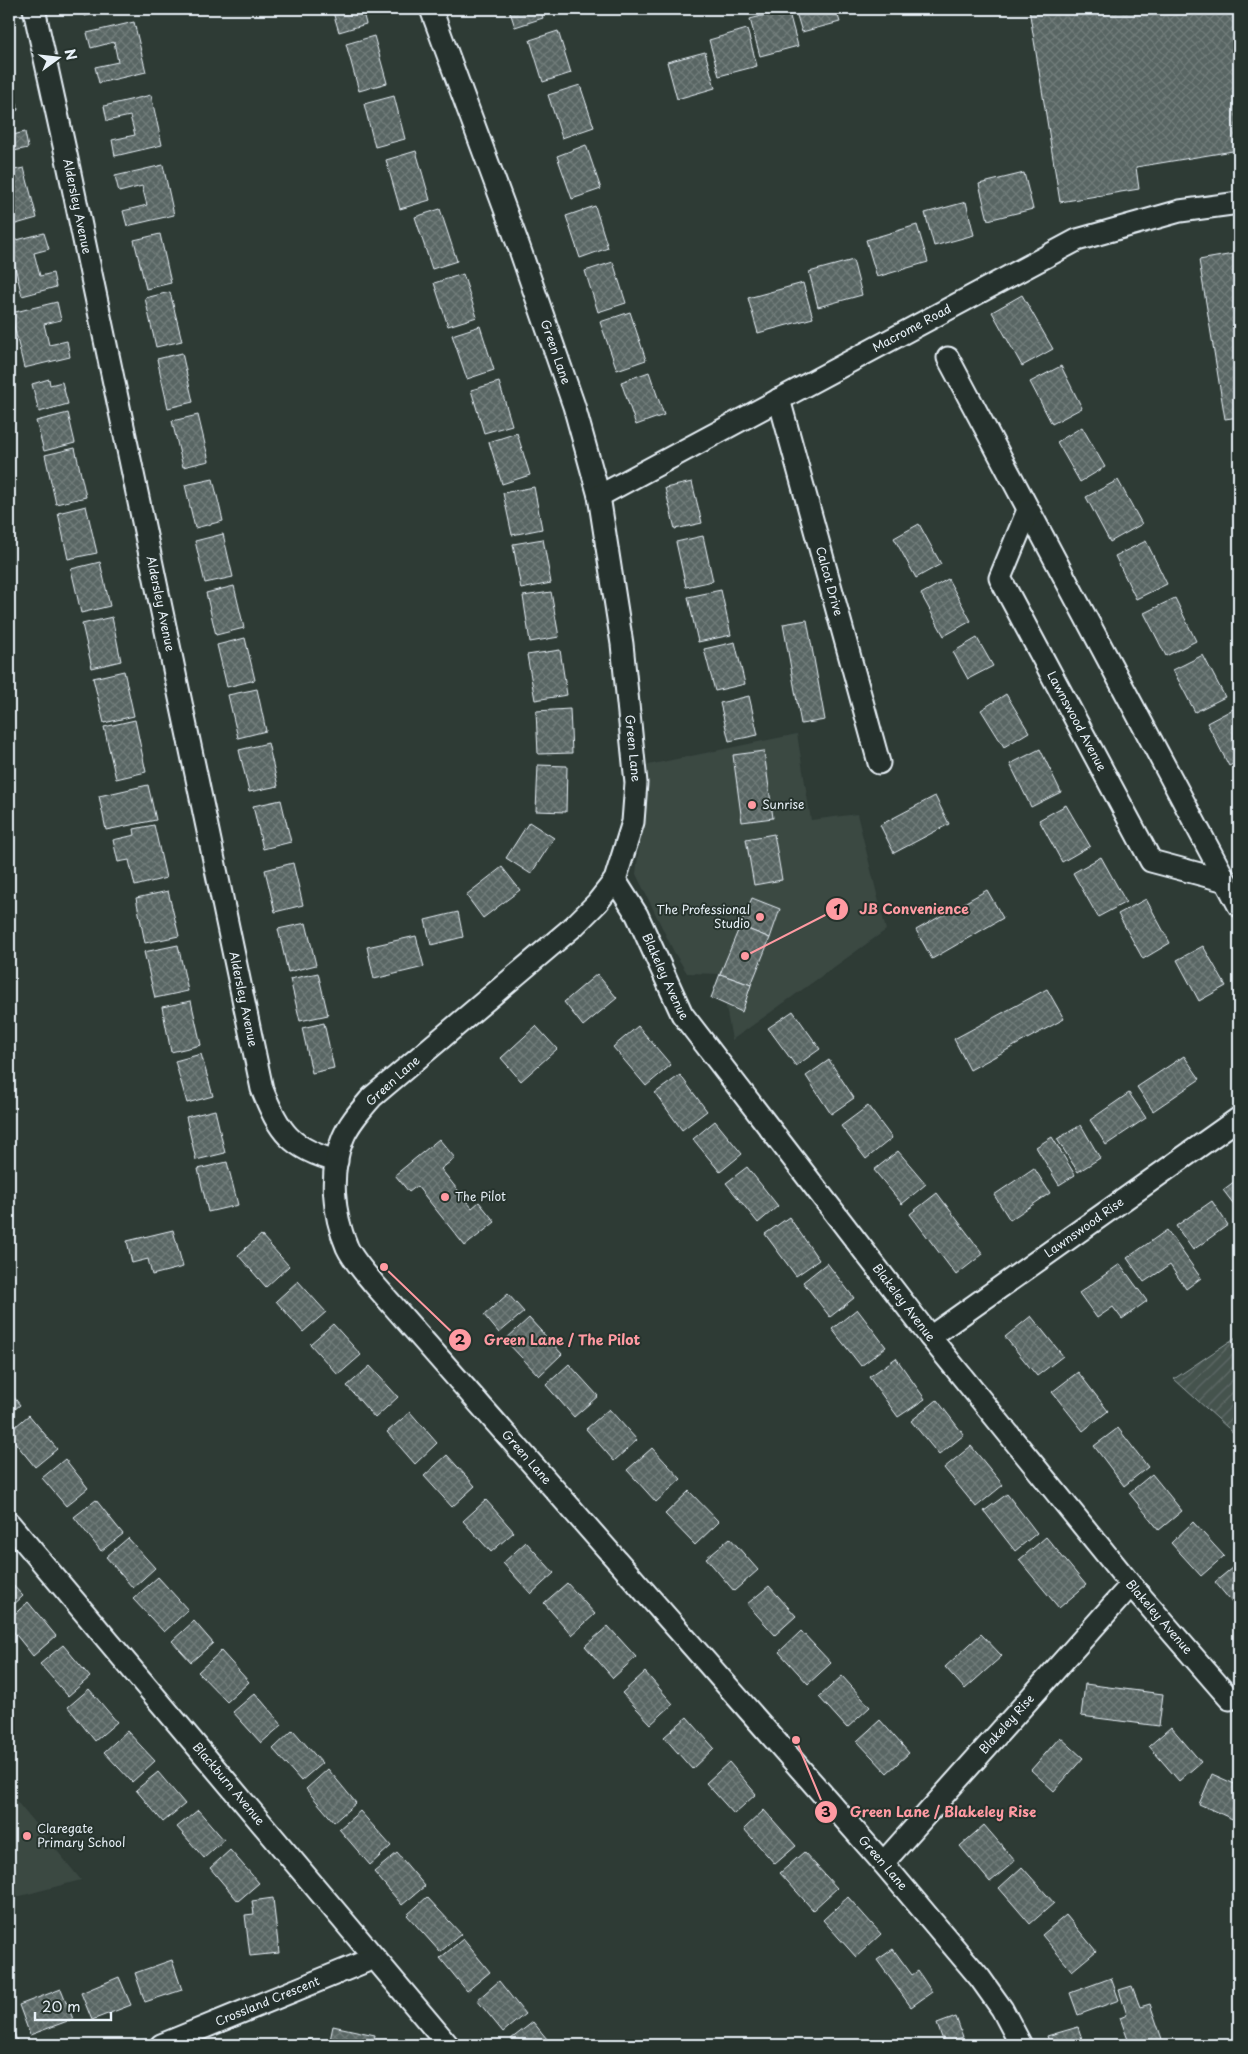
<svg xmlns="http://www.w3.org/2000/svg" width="1248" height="2054" viewBox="0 0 1248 2054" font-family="'Playpen Sans',sans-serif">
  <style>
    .built { fill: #3b4843 }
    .garden { fill: url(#garden-furrows); stroke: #96a2a3 }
    .building { fill: url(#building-cross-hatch); stroke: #e8f1f8 }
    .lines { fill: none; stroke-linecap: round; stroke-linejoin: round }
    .street-casing { stroke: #e8f1f8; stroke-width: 25 }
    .street { stroke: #26332d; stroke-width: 21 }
    .poi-dot { fill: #ff9aa2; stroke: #26332d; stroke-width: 2 }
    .labels { text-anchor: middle; stroke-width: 4; stroke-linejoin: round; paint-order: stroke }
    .street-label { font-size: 12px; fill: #e8f1f8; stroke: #26332d }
    .poi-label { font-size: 12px; fill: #e8f1f8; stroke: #26332d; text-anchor: start }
    .leader { fill: none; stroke: #ff9aa2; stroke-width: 2 }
    .callout-dot { fill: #ff9aa2; stroke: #26332d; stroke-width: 2 }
    .mark-label { font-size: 15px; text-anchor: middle; font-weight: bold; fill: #111 }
    .callout-label { font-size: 14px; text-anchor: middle; font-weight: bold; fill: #ff9aa2; stroke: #26332d; stroke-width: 4; stroke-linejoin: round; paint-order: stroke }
  </style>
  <defs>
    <pattern id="garden-furrows" width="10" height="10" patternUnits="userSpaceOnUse" patternTransform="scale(1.25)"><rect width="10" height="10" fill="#45524e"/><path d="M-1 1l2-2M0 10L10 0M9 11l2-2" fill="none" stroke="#606b68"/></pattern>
    <pattern id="building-cross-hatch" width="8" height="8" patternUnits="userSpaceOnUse" patternTransform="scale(1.25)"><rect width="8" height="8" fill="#596563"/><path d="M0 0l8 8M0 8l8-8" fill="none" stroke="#717c7a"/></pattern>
  </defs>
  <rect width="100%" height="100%" fill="#2e3b35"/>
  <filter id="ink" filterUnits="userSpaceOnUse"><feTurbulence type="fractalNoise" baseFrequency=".02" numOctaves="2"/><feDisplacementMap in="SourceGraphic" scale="10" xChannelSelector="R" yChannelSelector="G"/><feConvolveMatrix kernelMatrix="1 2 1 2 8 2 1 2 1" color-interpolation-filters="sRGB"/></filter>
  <g filter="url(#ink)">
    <!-- built -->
    <g class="built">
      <polygon points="797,734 811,820 857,814 886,930 732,1040 720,974 687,973 674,952 636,874 648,765"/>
      <polygon points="9,1792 81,1880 9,1899"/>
    </g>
    <!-- garden -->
    <polygon class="garden" points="1239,1335 1239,1438 1174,1379"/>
    <!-- building -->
    <g class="building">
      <polygon points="83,9 110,9 85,16"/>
      <polygon points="332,9 362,9 366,24 339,32"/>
      <polygon points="509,9 540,9 543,18 515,27"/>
      <polygon points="788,9 798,46 760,56 750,19"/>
      <polygon points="795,9 836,9 840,22 802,32"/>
      <polygon points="844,9 863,9 845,13"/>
      <polygon points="1029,9 1239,9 1239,150 1136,167 1139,189 1060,202"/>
      <polygon points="134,22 146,72 99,83 95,67 118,62 114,42 91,48 87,33"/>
      <polygon points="747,29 757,66 719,76 709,40"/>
      <polygon points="558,31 571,73 543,82 530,40"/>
      <polygon points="374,36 387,83 359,91 346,44"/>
      <polygon points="705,52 715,88 677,99 667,62"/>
      <polygon points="580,85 594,127 562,138 548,95"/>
      <polygon points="15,93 18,110 9,113 9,95"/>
      <polygon points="151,95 162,145 115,156 112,140 135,135 130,116 107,121 104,106"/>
      <polygon points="394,96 405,139 375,147 364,104"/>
      <polygon points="25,132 28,148 9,152 9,136"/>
      <polygon points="586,145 601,189 572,199 557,156"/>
      <polygon points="416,151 430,200 400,209 386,160"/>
      <polygon points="163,165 174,215 127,226 123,211 147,205 142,186 119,192 115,176"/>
      <polygon points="24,168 37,218 9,226 9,171"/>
      <polygon points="1024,173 1033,209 988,220 979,184"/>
      <polygon points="966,202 974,235 934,246 925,213"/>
      <polygon points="595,206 608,248 580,258 566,216"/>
      <polygon points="440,209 457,261 432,269 415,217"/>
      <polygon points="917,225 928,262 877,277 866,240"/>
      <polygon points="44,233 49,249 34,253 40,276 53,273 56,287 22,296 9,242"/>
      <polygon points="160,234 171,283 146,289 134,240"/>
      <polygon points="1239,253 1239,417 1225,419 1199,260"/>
      <polygon points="853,260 862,295 818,307 809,272"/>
      <polygon points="613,262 626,303 598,312 585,271"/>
      <polygon points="463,274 477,317 448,326 434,283"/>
      <polygon points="803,283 813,318 758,333 748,298"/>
      <polygon points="170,292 182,341 156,347 145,298"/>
      <polygon points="1022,295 1053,349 1022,366 992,312"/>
      <polygon points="57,302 61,320 44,324 49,345 67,341 70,357 24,368 11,313"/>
      <polygon points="630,312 646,360 617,370 600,322"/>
      <polygon points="480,326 494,370 467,379 452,335"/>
      <polygon points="182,353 193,402 168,408 157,359"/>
      <polygon points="1061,366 1082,408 1052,424 1030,382"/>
      <polygon points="649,372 664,415 636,425 621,382"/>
      <polygon points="49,379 50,385 62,382 68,404 39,412 32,384"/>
      <polygon points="499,382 512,425 484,433 471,390"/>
      <polygon points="68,413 75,443 44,451 36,421"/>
      <polygon points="198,415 209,461 183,467 172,421"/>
      <polygon points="1082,427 1105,467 1080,482 1057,442"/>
      <polygon points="517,433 530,475 502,484 489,442"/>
      <polygon points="75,448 86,497 56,504 45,455"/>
      <polygon points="213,479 223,521 195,528 185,485"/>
      <polygon points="1118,480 1142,524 1110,542 1086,497"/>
      <polygon points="692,482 702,523 675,529 665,488"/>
      <polygon points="534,487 542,529 512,535 503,493"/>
      <polygon points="86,506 97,553 68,559 58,513"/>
      <polygon points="919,524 941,564 916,578 894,538"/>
      <polygon points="223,534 233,577 205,583 195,541"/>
      <polygon points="703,536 713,581 686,587 676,542"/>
      <polygon points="543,539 551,583 521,589 513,544"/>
      <polygon points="1146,541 1167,584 1136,599 1115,556"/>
      <polygon points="100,562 110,606 81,613 71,569"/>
      <polygon points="948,579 971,621 944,636 921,594"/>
      <polygon points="234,586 244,628 216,635 206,593"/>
      <polygon points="721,590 731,635 698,642 688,597"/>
      <polygon points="551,592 559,637 530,642 523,596"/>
      <polygon points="1175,598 1196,641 1166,656 1144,613"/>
      <polygon points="112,617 121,661 92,668 82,624"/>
      <polygon points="807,620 825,720 801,724 783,624"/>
      <polygon points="245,638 255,680 227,687 217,645"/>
      <polygon points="977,638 993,666 968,679 953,652"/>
      <polygon points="735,642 745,684 715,691 704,649"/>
      <polygon points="560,650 567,695 535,700 527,655"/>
      <polygon points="1203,655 1225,697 1195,712 1173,670"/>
      <polygon points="124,671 134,716 104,723 93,678"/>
      <polygon points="257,689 266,731 238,738 228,695"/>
      <polygon points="1006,694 1029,732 1004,747 981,710"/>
      <polygon points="749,696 758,735 729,741 720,703"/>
      <polygon points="1237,707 1239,712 1239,761 1229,766 1207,723"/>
      <polygon points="570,709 572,753 538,754 536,711"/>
      <polygon points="135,720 146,772 116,779 104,727"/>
      <polygon points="268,743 278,786 249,792 239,750"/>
      <polygon points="1040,749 1061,792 1031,807 1010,764"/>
      <polygon points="764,751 773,818 742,822 733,755"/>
      <polygon points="538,765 567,766 566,812 536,811"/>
      <polygon points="148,785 156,820 106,830 99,796"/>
      <polygon points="935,796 949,824 894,853 880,825"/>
      <polygon points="281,800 291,842 263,849 253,806"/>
      <polygon points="1066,805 1090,846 1062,862 1039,820"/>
      <polygon points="529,822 554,838 531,874 506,858"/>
      <polygon points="154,825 166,878 135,886 129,860 118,862 113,840 135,835 134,829"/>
      <polygon points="774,834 782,880 754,885 746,839"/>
      <polygon points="1101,857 1126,902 1098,917 1073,873"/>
      <polygon points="293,863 303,905 275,912 265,870"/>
      <polygon points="502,867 520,890 483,918 466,895"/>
      <polygon points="987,890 1003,918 932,959 916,930"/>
      <polygon points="168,891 179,936 145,943 136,898"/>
      <polygon points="752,898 780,909 770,938 740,926"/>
      <polygon points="1146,899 1170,943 1143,959 1118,914"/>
      <polygon points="458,912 463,937 431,945 425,920"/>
      <polygon points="306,923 316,965 288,972 278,929"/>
      <polygon points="740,926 770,938 751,985 720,974"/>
      <polygon points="416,936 424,967 374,979 367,947"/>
      <polygon points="178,945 188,991 155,998 144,952"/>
      <polygon points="1203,946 1226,986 1199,1001 1177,960"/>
      <polygon points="318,973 328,1015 300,1021 290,979"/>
      <polygon points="597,974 617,998 583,1026 564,1002"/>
      <polygon points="720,974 751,985 742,1012 711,998"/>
      <polygon points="1047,989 1064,1019 970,1070 954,1039"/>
      <polygon points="191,1001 201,1045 171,1052 162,1007"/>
      <polygon points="793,1011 820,1049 796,1066 768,1028"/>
      <polygon points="324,1023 334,1068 312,1073 302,1028"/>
      <polygon points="536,1026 557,1049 521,1081 501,1058"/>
      <polygon points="638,1026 671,1065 646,1086 613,1047"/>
      <polygon points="201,1054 213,1096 187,1103 175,1061"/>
      <polygon points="1184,1056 1200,1079 1153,1111 1137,1087"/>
      <polygon points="829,1060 854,1098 831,1114 806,1076"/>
      <polygon points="680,1075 707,1111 682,1130 655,1093"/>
      <polygon points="1129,1093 1146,1118 1106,1145 1090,1120"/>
      <polygon points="868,1106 892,1138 866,1159 841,1126"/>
      <polygon points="215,1110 225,1153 196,1160 186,1117"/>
      <polygon points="715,1121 742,1154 720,1172 693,1139"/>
      <polygon points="1081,1125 1100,1158 1078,1172 1057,1139"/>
      <polygon points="1052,1137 1075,1175 1059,1185 1036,1147"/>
      <polygon points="439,1139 455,1158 441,1169 472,1208 479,1202 495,1222 465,1246 417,1186 409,1192 395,1175"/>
      <polygon points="898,1151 926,1184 902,1204 874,1170"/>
      <polygon points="227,1162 238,1205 208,1212 198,1169"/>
      <polygon points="747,1167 778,1206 758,1223 726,1183"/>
      <polygon points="1034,1168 1050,1193 1010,1220 994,1195"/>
      <polygon points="1239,1178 1239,1211 1223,1190"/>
      <polygon points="937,1193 983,1254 956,1275 910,1214"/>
      <polygon points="1212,1201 1228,1225 1193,1250 1176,1226"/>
      <polygon points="789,1217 819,1260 796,1276 765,1234"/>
      <polygon points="173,1230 183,1267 152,1275 148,1259 132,1263 127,1241"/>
      <polygon points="1167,1230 1201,1278 1186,1289 1170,1265 1144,1282 1127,1258"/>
      <polygon points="261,1235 289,1266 266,1287 238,1255"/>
      <polygon points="827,1263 854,1298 830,1317 803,1282"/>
      <polygon points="1120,1264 1147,1301 1122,1319 1113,1307 1097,1318 1079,1293"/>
      <polygon points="298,1281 326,1312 303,1332 276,1301"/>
      <polygon points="508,1294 524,1312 499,1333 484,1315"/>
      <polygon points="857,1309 886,1347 861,1366 832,1329"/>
      <polygon points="1031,1316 1063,1356 1037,1376 1005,1337"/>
      <polygon points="529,1318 562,1354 539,1376 505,1340"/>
      <polygon points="333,1324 361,1355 338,1375 310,1344"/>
      <polygon points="896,1358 925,1399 898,1417 869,1377"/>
      <polygon points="569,1364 598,1396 574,1417 546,1385"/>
      <polygon points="370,1366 398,1397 375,1418 347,1386"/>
      <polygon points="1078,1372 1108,1411 1083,1431 1052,1392"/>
      <polygon points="9,1391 20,1405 9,1414"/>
      <polygon points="937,1400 964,1435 939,1455 911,1421"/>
      <polygon points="609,1409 637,1440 614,1461 586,1429"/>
      <polygon points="410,1412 437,1443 415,1464 387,1432"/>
      <polygon points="29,1415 57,1449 35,1467 9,1435 9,1432"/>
      <polygon points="1118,1428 1148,1467 1124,1486 1094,1446"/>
      <polygon points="971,1446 1003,1485 976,1507 944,1468"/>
      <polygon points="652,1448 681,1479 656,1502 627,1470"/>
      <polygon points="447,1455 475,1486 452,1507 424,1476"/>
      <polygon points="65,1459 88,1488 66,1506 42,1478"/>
      <polygon points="1152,1474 1182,1511 1159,1530 1129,1493"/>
      <polygon points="689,1491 719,1522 695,1545 665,1514"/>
      <polygon points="1007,1494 1037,1533 1015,1551 984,1511"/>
      <polygon points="96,1500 123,1534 101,1551 74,1517"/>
      <polygon points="486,1500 514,1532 491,1552 463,1521"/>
      <polygon points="1193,1522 1224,1556 1201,1576 1171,1543"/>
      <polygon points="1046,1537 1086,1585 1059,1608 1019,1560"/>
      <polygon points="128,1538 155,1568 133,1588 106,1557"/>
      <polygon points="730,1538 758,1570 734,1591 706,1558"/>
      <polygon points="526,1542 554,1573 531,1594 503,1563"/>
      <polygon points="1239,1562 1239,1611 1215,1582"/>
      <polygon points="158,1577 188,1610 164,1632 133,1599"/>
      <polygon points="9,1581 23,1596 9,1609"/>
      <polygon points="567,1583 595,1614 572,1635 544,1603"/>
      <polygon points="769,1586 796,1616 775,1635 747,1604"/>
      <polygon points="28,1602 56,1636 33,1656 9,1626 9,1619"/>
      <polygon points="194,1621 213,1643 191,1662 172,1641"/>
      <polygon points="608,1626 636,1657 613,1678 585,1646"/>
      <polygon points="801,1631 831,1663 808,1684 779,1652"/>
      <polygon points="981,1634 1002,1656 965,1689 945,1667"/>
      <polygon points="63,1645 90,1677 68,1696 40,1664"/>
      <polygon points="221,1651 249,1682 227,1702 198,1672"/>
      <polygon points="645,1672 673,1704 651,1724 622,1693"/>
      <polygon points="842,1676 870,1707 847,1728 819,1697"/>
      <polygon points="1085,1684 1163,1694 1159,1726 1081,1716"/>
      <polygon points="89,1689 117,1722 95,1741 68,1707"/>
      <polygon points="255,1693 282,1725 261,1743 233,1712"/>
      <polygon points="687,1717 714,1748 692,1769 664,1737"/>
      <polygon points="880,1720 909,1753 887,1773 857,1741"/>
      <polygon points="1171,1727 1201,1762 1179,1781 1149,1746"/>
      <polygon points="293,1730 322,1763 301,1781 273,1749"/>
      <polygon points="127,1731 155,1761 132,1782 104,1752"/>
      <polygon points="1060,1737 1083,1758 1054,1791 1031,1770"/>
      <polygon points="729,1762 756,1794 734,1814 706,1783"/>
      <polygon points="328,1769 356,1803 334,1822 306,1789"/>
      <polygon points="158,1772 185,1804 163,1822 136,1790"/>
      <polygon points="1212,1774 1239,1786 1239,1822 1199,1804"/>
      <polygon points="198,1810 224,1840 204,1858 177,1827"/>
      <polygon points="764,1810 796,1846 775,1864 744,1829"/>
      <polygon points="360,1811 391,1846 370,1865 339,1829"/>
      <polygon points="984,1825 1015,1861 990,1882 960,1846"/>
      <polygon points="230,1850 259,1883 238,1901 210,1868"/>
      <polygon points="804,1852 837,1888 813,1910 780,1873"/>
      <polygon points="397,1853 425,1886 402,1905 374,1872"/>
      <polygon points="1022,1867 1054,1903 1030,1924 999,1888"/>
      <polygon points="427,1897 461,1934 440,1952 407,1915"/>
      <polygon points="848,1897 881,1934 856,1957 823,1920"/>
      <polygon points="273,1898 279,1953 250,1956 245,1915 254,1914 252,1901"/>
      <polygon points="1066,1915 1096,1951 1072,1971 1042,1935"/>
      <polygon points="463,1939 490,1972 467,1991 440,1958"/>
      <polygon points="893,1949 912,1975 918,1971 932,1992 911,2007 877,1960"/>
      <polygon points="172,1960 182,1990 145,2002 135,1973"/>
      <polygon points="119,1977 131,2005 92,2020 81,1993"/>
      <polygon points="1111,1978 1119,2000 1078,2015 1070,1993"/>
      <polygon points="499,1981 525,2014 503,2032 477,2000"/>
      <polygon points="1132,1986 1140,2007 1150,2004 1164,2045 1130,2045 1120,2018 1127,2015 1119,1990"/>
      <polygon points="61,1989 73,2019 30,2035 19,2005"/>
      <polygon points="956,2017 963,2037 944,2043 937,2024"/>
      <polygon points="9,2020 17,2041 9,2044"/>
      <polygon points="533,2022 552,2045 516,2045 511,2039"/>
      <polygon points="333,2026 375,2035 373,2045 329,2045"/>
      <polygon points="1078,2027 1084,2045 1050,2045 1047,2036"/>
      <polygon points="310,2039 311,2045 285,2045"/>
    </g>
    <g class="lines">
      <defs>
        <g id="street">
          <path id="s1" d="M34 9 67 159 262 1089C279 1132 291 1149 337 1161"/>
          <path id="s2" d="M431 9 519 247 574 406 599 496 622 644 636 783 633 822 615 880 597 903 574 926 372 1097C361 1110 349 1123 343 1138 329 1172 333 1214 347 1247 353 1260 365 1273 374 1284L883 1863 980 1978 1002 2009 1021 2045"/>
          <polyline points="948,358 1239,906"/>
          <path id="s3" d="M779 399 879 763"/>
          <path id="s4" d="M599 496 1077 240 1180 211 1239 203"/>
          <path id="s5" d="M1028 510 1000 578 1151 861 1226 881"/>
          <path id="s6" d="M615 880 637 915 682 1014 930 1337 1131 1585 1230 1699"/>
          <path id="s7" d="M930 1337 1239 1118"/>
          <path id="s8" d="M9 1523 448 2045"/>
          <path id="s9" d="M883 1863 1131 1585"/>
          <path id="s10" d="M161 2045 374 1958"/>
        </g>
      </defs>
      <!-- street casing -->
      <use href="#street" class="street-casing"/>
      <!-- street -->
      <use href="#street" class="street"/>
    </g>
  </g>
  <!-- markers -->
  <g class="poi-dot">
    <circle cx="752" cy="805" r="5"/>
    <circle cx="760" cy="917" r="5"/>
    <circle cx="445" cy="1197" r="5"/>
    <circle cx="27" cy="1836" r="5"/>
  </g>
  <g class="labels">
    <!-- street labels -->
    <g class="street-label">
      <text dy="4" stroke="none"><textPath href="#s1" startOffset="202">Aldersley Avenue</textPath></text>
      <text dy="4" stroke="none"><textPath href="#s4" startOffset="355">Macrome Road</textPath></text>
      <text dy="4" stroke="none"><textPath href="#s2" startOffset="365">Green Lane</textPath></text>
      <text dy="4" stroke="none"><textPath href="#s3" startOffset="189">Calcot Drive</textPath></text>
      <text dy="4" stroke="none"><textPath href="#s1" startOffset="608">Aldersley Avenue</textPath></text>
      <text dy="4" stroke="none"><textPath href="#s5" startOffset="236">Lawnswood Avenue</textPath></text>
      <text dy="4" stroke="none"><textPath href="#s2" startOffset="770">Green Lane</textPath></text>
      <text dy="4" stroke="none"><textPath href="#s6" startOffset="109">Blakeley Avenue</textPath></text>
      <text dy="4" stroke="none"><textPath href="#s1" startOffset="1012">Aldersley Avenue</textPath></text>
      <text transform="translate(393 1081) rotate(-42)" y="4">Green Lane</text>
      <text dy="4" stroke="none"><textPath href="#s7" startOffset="189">Lawnswood Rise</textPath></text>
      <text dy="4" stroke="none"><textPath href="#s6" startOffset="514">Blakeley Avenue</textPath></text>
      <text dy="4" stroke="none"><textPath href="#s2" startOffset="1670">Green Lane</textPath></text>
      <text dy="4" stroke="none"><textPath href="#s6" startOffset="919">Blakeley Avenue</textPath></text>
      <text dy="4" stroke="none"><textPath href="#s9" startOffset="186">Blakeley Rise</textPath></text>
      <text dy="4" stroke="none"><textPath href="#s8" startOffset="341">Blackburn Avenue</textPath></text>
      <text dy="4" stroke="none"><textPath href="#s2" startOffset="2210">Green Lane</textPath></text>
      <text dy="4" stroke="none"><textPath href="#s10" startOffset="115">Crossland Crescent</textPath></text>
    </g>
    <!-- poi labels -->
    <g class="poi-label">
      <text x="762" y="809">Sunrise</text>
      <text x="750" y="914" text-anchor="end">The Professional<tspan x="750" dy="14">Studio</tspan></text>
      <text x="455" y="1201">The Pilot</text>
      <text x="37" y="1833">Claregate<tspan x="37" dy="14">Primary School</tspan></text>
    </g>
  </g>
  <!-- callouts -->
  <path class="leader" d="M745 956L837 909M384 1267L460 1340M796 1740L826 1812"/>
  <g class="callout-dot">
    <circle cx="745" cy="956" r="5"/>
    <circle cx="384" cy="1267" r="5"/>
    <circle cx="796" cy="1740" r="5"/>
    <circle cx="837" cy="909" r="12"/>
    <circle cx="460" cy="1340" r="12"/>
    <circle cx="826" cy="1812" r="12"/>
  </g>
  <g class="mark-label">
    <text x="837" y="915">1</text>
    <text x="460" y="1345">2</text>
    <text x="826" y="1817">3</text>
  </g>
  <g class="callout-label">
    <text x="914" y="914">JB Convenience</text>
    <text x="562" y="1345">Green Lane / The Pilot</text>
    <text x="943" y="1817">Green Lane / Blakeley Rise</text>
  </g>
  <!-- margin -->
  <rect width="1248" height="2054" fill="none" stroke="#26332d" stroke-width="30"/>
  <rect x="15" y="15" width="1218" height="2024" fill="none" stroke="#e8f1f8" stroke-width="2" filter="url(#ink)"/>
  <!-- north arrow -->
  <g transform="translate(58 58) rotate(75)" stroke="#26332d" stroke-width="4" paint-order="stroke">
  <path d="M0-4L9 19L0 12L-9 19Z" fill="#e8f1f8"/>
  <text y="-8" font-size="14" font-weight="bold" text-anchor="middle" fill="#e8f1f8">N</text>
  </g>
  <!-- scale -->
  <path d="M35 2012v8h76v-8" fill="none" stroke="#e8f1f8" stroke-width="2.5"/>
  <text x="42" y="2012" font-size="15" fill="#e8f1f8" stroke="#26332d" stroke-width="4" paint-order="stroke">20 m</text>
</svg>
